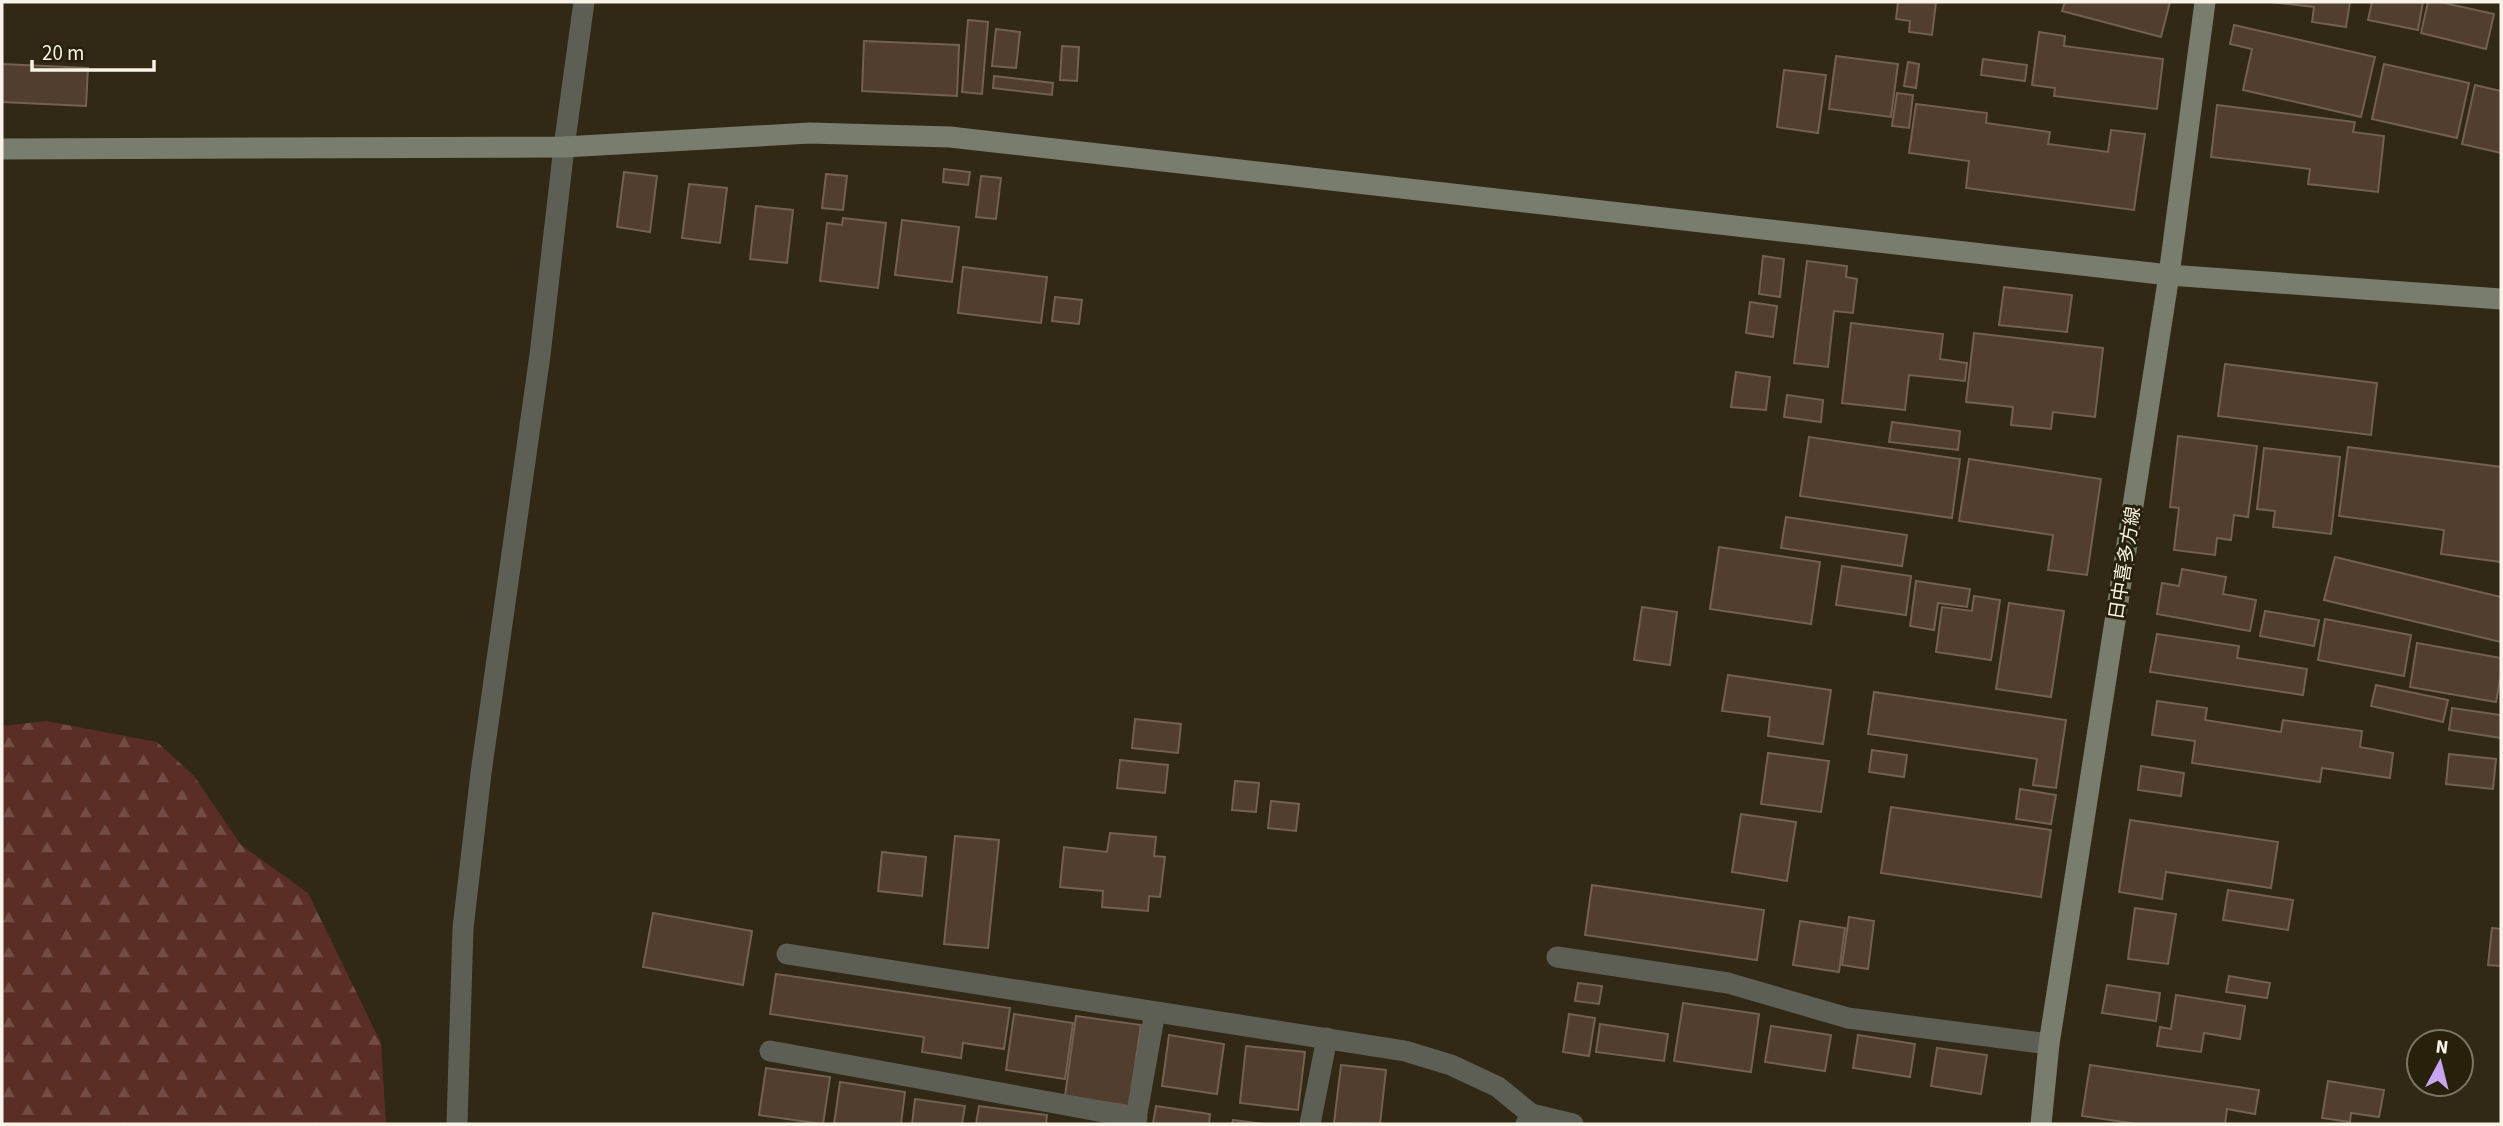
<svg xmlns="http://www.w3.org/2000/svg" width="2503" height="1126" viewBox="0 0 2503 1126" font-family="'Source Sans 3','Noto Sans JP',sans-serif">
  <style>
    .forest { fill: url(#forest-firs) }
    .building { fill: #513e2f; stroke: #746050; stroke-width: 2 }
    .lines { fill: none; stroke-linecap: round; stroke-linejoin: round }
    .street { stroke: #5d5f55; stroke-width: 21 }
    .secondary { stroke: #797d6d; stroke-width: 21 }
    .labels { text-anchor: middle; stroke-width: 6; stroke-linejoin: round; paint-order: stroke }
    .street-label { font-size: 19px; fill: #f9f4e7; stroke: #27200b }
  </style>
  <defs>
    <pattern id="forest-firs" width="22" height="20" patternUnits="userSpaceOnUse" patternTransform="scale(1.75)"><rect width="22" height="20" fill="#5b2e25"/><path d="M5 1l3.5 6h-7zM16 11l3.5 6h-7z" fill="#734d45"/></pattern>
  </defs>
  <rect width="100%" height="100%" fill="#312915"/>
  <!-- forest -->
  <polygon class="forest" points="46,721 157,742 194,776 241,845 308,893 381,1043 386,1124 2,1124 2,726"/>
  <!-- building -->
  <g class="building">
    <polygon points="1898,2 1936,2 1932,35 1909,32 1910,21 1896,19"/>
    <polygon points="2065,2 2170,2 2161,37 2062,11"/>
    <polygon points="2271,2 2350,2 2346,27 2312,22 2314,7"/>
    <polygon points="2372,2 2423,2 2418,30 2368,20"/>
    <polygon points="2428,2 2440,2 2494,14 2486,49 2421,33"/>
    <polygon points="968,20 988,22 982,94 962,92"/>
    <polygon points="2234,25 2375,57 2361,117 2243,90 2252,49 2230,44"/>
    <polygon points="996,29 1020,32 1016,68 992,66"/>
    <polygon points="2039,32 2065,36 2064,46 2163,59 2157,109 2054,96 2055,88 2032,85"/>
    <polygon points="864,41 959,45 957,96 862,91"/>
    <polygon points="1062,46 1079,47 1077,81 1060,80"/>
    <polygon points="1836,56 1898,64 1891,117 1829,109"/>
    <polygon points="1983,59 2027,65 2025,81 1981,75"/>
    <polygon points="1908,62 1919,64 1916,88 1904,86"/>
    <polygon points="2,64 88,68 86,106 2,102"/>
    <polygon points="2384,64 2469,83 2457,138 2372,119"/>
    <polygon points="1784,70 1826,75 1818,133 1777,127"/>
    <polygon points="994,76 1053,83 1052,95 993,88"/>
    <polygon points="2475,85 2501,91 2501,153 2462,144"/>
    <polygon points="1897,93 1913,95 1909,128 1892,126"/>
    <polygon points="1916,104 1987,113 1986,123 2050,132 2048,144 2108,152 2111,130 2145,134 2134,210 1966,188 1969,161 1909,153"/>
    <polygon points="2217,105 2355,122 2353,132 2384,136 2378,192 2308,184 2310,169 2211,157"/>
    <polygon points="944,169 970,172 968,185 943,182"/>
    <polygon points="624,172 657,176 650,232 617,227"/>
    <polygon points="826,174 847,176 843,210 822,208"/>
    <polygon points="981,176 1001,178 996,219 976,217"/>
    <polygon points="689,184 727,188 720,243 682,238"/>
    <polygon points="756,206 793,210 787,263 750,259"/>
    <polygon points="843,218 886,223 878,288 820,281 827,223 842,225"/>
    <polygon points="902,220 959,227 952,282 895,275"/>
    <polygon points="1763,256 1784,259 1780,297 1759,294"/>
    <polygon points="1807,261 1847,266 1846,277 1857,279 1853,313 1834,311 1828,367 1794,363"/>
    <polygon points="963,267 1047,277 1041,323 958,313"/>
    <polygon points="2004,287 2072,295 2067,332 1999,325"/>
    <polygon points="1055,297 1082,300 1079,324 1052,321"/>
    <polygon points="1750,302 1777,306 1773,337 1746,333"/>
    <polygon points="1851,323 1943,334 1940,359 1967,363 1965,381 1909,375 1905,410 1842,403"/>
    <polygon points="1974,333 2103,348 2095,417 2053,412 2051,429 2011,425 2013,407 1966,402"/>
    <polygon points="2225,364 2377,383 2371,435 2218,416"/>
    <polygon points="1736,372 1770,377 1766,410 1731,407"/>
    <polygon points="1787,395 1823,400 1821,422 1784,417"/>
    <polygon points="1892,422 1960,431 1958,450 1889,442"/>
    <polygon points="2178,436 2257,446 2248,517 2234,515 2231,540 2217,538 2215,555 2174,550 2179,508 2170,507"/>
    <polygon points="1809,437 1960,459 1952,518 1800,496"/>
    <polygon points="2348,447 2501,467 2501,562 2441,554 2444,530 2339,516"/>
    <polygon points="2264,448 2340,457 2331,534 2273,527 2275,511 2257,509"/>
    <polygon points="1969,459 2101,479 2087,575 2048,570 2053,535 1959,521"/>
    <polygon points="1786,517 1907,535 1902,566 1781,548"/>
    <polygon points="1719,547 1820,562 1811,624 1710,609"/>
    <polygon points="2335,557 2501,597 2501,642 2324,600"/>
    <polygon points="1842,566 1911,576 1906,615 1836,605"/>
    <polygon points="2182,569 2226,577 2223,594 2256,600 2250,631 2157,614 2162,583 2179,586"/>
    <polygon points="1916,581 1970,589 1967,607 1938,603 1934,630 1910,626"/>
    <polygon points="1974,596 2000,600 1991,660 1936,652 1942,607 1972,611"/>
    <polygon points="2009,603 2064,611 2051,697 1996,689"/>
    <polygon points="1642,607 1677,612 1670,665 1634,660"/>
    <polygon points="2265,611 2319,620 2314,646 2260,636"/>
    <polygon points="2325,619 2411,635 2404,676 2318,660"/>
    <polygon points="2157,634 2239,646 2237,658 2307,669 2303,695 2150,672"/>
    <polygon points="2417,643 2501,658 2501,675 2496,702 2410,687"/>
    <polygon points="1728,675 1831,690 1823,744 1768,736 1770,717 1722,711"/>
    <polygon points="2376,685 2448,700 2443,722 2371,706"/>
    <polygon points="1874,692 2066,720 2056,788 2033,785 2037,759 1868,734"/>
    <polygon points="2157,701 2207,708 2205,720 2281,732 2283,720 2362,731 2360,747 2393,753 2390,778 2322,768 2320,782 2192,763 2195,741 2152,735"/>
    <polygon points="2452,708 2501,715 2501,738 2449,730"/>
    <polygon points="1135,719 1181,724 1178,753 1132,748"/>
    <polygon points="1872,750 1907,755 1904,777 1869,772"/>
    <polygon points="1768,753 1829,761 1821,812 1761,804"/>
    <polygon points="2449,754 2496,759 2493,789 2446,784"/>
    <polygon points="1120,760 1168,765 1165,793 1117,788"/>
    <polygon points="2141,766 2184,773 2181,796 2138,790"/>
    <polygon points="1235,781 1259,783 1256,812 1232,810"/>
    <polygon points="2020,789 2056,795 2051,824 2016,819"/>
    <polygon points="1271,801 1299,804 1296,831 1268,828"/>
    <polygon points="1891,807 2051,830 2041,897 1881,873"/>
    <polygon points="1741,814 1796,822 1787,881 1732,872"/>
    <polygon points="2130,820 2278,842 2271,888 2166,872 2162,899 2119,892"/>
    <polygon points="1110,833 1156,837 1154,856 1165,857 1160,897 1149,896 1148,911 1102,907 1103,891 1060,887 1064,847 1107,852"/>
    <polygon points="955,836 999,840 988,948 944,944"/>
    <polygon points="882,852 926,857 922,896 878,891"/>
    <polygon points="1592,885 1764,910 1757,960 1585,935"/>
    <polygon points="2228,890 2293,900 2288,930 2223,920"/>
    <polygon points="2135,908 2176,914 2168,964 2128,959"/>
    <polygon points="653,913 752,931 743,985 643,967"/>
    <polygon points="1849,917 1874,921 1868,969 1842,965"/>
    <polygon points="1800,921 1845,928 1839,972 1793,965"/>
    <polygon points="2492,928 2501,929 2501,966 2488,965"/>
    <polygon points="776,974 1010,1008 1004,1049 963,1043 961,1058 922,1052 924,1037 770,1014"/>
    <polygon points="2229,976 2270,983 2267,998 2226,992"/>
    <polygon points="1578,983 1602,986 1599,1004 1575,1001"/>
    <polygon points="2107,985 2160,993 2156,1021 2102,1013"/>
    <polygon points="2176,995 2245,1006 2240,1039 2204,1033 2201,1052 2157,1046 2160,1027 2171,1029"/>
    <polygon points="1683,1003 1759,1014 1751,1072 1674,1061"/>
    <polygon points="1014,1014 1073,1023 1065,1079 1006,1070"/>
    <polygon points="1569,1014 1595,1018 1589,1056 1563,1052"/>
    <polygon points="1076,1016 1141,1025 1129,1106 1065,1096"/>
    <polygon points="1600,1024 1668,1034 1664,1061 1596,1052"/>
    <polygon points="1771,1026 1831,1035 1825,1071 1765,1062"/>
    <polygon points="1169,1035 1224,1044 1217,1094 1162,1086"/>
    <polygon points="1858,1035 1915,1044 1910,1077 1853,1068"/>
    <polygon points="1246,1046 1305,1052 1298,1110 1240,1103"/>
    <polygon points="1937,1048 1987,1055 1981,1094 1931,1086"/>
    <polygon points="1341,1065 1386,1070 1380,1124 1334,1123"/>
    <polygon points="2090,1065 2259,1090 2255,1114 2227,1109 2225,1124 2137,1124 2082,1116"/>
    <polygon points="766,1068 830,1077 823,1124 759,1115"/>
    <polygon points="2328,1081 2384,1090 2379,1117 2351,1113 2350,1122 2322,1118"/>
    <polygon points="840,1082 905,1092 901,1124 834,1124"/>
    <polygon points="915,1099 965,1106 962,1124 912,1124"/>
    <polygon points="979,1106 1047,1115 1046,1124 976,1124"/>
    <polygon points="1156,1106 1210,1114 1209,1124 1153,1124"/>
    <polygon points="1233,1120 1264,1124 1232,1124"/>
  </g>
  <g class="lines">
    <!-- street -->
    <g class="street">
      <polyline points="787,954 1405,1051 1451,1065 1498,1087 1531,1114"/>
      <polyline points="1557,957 1728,983 1848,1018 2049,1044"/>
      <polyline points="770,1051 1137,1118"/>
      <polyline points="457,1124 463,928 481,773 540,355 564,147 584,2"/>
      <polyline points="1135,1124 1155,1012"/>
      <polyline points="1310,1124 1327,1038"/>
      <polyline points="1526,1124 1531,1114 1573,1124"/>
    </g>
    <!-- secondary -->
    <g class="secondary">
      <polyline points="2,149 564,147 810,133 950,137 2169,275 2501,299"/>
      <polyline points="2041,1124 2049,1044 2169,275 2205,2"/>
    </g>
  </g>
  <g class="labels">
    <!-- street labels -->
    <g class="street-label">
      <text transform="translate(2124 563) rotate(-81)" y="7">日中喜多方線</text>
    </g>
  </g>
  <!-- border -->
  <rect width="2503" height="1126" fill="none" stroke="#f9f4e7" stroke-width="7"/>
  <!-- north arrow -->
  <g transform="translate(2440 1063) rotate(7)"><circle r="33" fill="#27200b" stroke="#7b7563" stroke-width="2"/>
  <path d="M0-5L12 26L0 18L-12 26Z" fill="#c8a6ef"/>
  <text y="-10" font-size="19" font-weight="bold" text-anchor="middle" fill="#f9f4e7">N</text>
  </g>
  <!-- scale -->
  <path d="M32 60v10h122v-10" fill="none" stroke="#f9f4e7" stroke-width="3.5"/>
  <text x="42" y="60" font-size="21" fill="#f9f4e7" stroke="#27200b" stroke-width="5" paint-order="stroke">20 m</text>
</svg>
